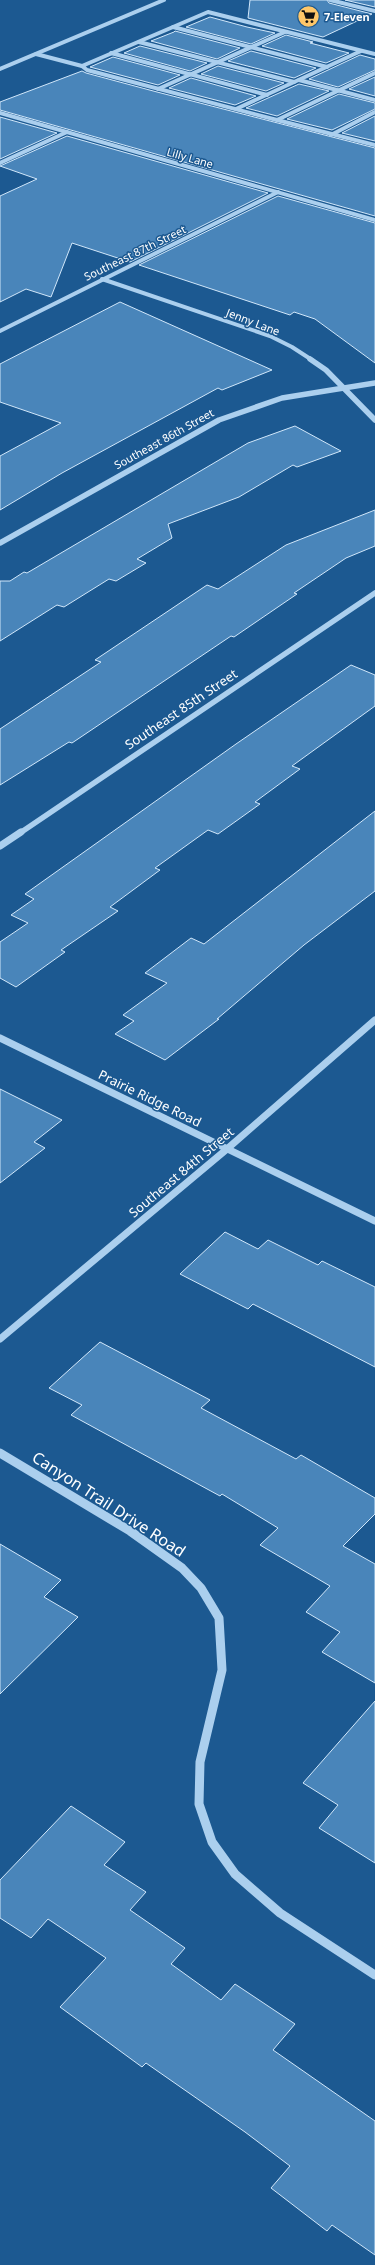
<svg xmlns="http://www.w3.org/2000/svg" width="375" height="2265" viewBox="0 0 375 2265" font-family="'Noto Sans',sans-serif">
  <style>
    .building { fill: #4985ba; stroke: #d1e7fa }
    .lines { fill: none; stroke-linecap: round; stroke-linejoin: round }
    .minor-far3 { stroke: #abcfee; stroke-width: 4 }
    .minor-far2 { stroke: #abcfee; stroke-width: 5.5 }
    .minor-far1 { stroke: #abcfee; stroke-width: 7 }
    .minor { stroke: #abcfee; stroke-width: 9 }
    .labels { text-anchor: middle; stroke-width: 3; stroke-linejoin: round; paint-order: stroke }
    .far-poi-label { font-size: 11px; font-weight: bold; fill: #fff; stroke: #1c5991; text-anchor: start }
    .far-street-label { font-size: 11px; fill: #fff; stroke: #1c5991 }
    .street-label { font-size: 13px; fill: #fff; stroke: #1c5991 }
    .near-street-label { font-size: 16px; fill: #fff; stroke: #1c5991 }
  </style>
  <rect width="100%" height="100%" fill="#1c5991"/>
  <!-- building -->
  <g class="building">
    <polygon points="250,0 327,0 329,3 372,14 323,37 248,18"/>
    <polygon points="345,0 375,0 375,7"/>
    <polygon points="210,17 247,27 275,33 251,44 186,27"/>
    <polygon points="174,32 175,31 240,48 217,59 151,41"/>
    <polygon points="286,35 313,42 310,43 349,53 326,63 262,46"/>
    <polygon points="140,46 207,63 190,71 124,53"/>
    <polygon points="251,51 316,68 294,78 228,61"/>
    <polygon points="360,55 375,59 375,70 338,87 309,79"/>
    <polygon points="113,57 180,75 158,85 90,67"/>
    <polygon points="218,66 284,83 266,91 201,74"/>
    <polygon points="82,71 86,73 157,92 375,148 375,216 0,110 0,102"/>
    <polygon points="375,77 375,96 349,89"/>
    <polygon points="191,78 256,96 235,105 169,88"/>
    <polygon points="299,84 329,91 277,116 246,108"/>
    <polygon points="339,94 375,103 375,109 332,130 287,119"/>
    <polygon points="375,116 375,141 342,133"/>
    <polygon points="0,117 57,133 0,159"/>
    <polygon points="67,136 268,193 130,262 72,243 51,297 26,289 0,302 0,196 37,179 0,166"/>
    <polygon points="278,196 375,223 375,363 315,319 294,312 290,315 139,265"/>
    <polygon points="120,302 272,370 222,390 218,388 62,473 0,510 0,456 61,423 0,402 0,364"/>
    <polygon points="295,426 341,451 297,467 293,465 239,497 168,524 172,538 137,559 146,563 116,581 109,579 64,607 57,605 0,641 0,581 10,581 24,572 27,573 248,443"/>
    <polygon points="375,510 375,546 346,558 294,593 297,594 234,637 231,636 72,743 69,742 0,785 0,729 101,662 95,660 207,585 218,589 286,545"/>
    <polygon points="351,665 375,675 375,706 292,766 300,769 255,802 260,804 218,834 208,830 155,868 160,870 110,907 118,911 61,950 65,952 16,987 0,978 0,942 28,923 11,915 34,899 25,894 236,744"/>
    <polygon points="375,811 375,891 304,945 217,1019 219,1019 165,1060 115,1034 134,1021 123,1015 167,983 145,973 191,938 204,944"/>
    <polygon points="0,1089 62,1120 34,1142 45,1148 0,1183"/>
    <polygon points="225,1232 258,1249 268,1240 318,1265 322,1261 375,1287 375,1367 253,1304 248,1309 180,1274"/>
    <polygon points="100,1342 210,1400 201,1408 296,1459 301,1455 375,1498 375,1514 343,1546 375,1564 375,1683 322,1652 340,1632 306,1612 330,1586 260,1545 278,1528 222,1494 220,1496 71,1415 82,1405 49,1388"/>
    <polygon points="0,1544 61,1580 44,1597 78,1617 0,1694"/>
    <polygon points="375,1701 375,1863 319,1828 338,1805 303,1783"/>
    <polygon points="71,1806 125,1842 104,1865 146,1892 130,1910 185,1948 171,1964 221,2000 235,1984 295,2024 273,2050 375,2121 375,2255 332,2225 327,2231 271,2188 290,2166 245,2132 146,2063 142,2067 60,2007 106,1958 48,1919 31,1938 0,1918 0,1880"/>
  </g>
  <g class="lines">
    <!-- minor-far3 -->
    <g class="minor-far3">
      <polyline points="330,0 375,11"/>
      <polyline points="173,27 327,67"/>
      <polyline points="139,42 294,82"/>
      <polyline points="111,53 267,95"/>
      <polyline points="36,54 82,66"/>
      <polyline points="375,54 208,12 82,66 87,70 277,120 375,73"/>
      <polyline points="0,69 164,0"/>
      <polyline points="299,80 375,100"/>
      <polyline points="158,89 285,32"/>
      <polyline points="236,109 361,51"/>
      <polyline points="0,113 375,220"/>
      <polyline points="277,120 375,145"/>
      <polyline points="331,135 375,112"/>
      <polyline points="0,163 67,132"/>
      <polyline points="102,279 270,336 292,347 312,360"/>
      <polyline points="0,331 278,192"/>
    </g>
    <!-- minor-far2 -->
    <g class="minor-far2">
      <polyline points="310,359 326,370 375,420"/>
      <polyline points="0,543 219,420 282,398 375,383"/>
      <polyline points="20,833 375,593"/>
    </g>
    <!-- minor-far1 -->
    <g class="minor-far1">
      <polyline points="0,846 21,832"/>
      <polyline points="0,1038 375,1221"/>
      <polyline points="0,1339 227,1149 375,1020"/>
    </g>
    <!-- minor -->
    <polyline class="minor" points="0,1453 130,1531 182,1568 201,1588 219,1618 222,1670 200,1762 199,1804 212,1842 235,1874 280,1913 375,1975"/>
  </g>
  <!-- icons -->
  <defs>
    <symbol id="supermarket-disc" viewBox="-11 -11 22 22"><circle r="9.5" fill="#ffc769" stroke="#1c5991"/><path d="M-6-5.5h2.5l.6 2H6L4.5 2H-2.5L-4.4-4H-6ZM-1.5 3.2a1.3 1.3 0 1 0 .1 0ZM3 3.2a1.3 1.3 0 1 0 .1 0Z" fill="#111"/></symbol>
  </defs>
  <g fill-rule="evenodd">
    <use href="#supermarket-disc" x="296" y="4" width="25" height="25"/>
  </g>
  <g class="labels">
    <!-- far-poi labels -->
    <g class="far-poi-label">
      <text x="324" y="21">7-Eleven</text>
    </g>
    <!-- far-street labels -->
    <g class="far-street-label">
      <text transform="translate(190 158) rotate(16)" y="4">Lilly Lane</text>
      <text transform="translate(135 253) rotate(-26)" y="4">Southeast 87th Street</text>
      <text transform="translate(253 322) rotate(21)" y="4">Jenny Lane</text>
      <text transform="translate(164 439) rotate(-29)" y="4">Southeast 86th Street</text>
    </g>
    <!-- street labels -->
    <g class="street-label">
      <text transform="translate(181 709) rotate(-34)" y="5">Southeast 85th Street</text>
      <text transform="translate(150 1098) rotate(26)" y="5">Prairie Ridge Road</text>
      <text transform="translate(181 1172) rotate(-40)" y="5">Southeast 84th Street</text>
    </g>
    <!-- near-street labels -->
    <g class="near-street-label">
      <text transform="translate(109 1504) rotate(33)" y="6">Canyon Trail Drive Road</text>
    </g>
  </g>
</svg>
